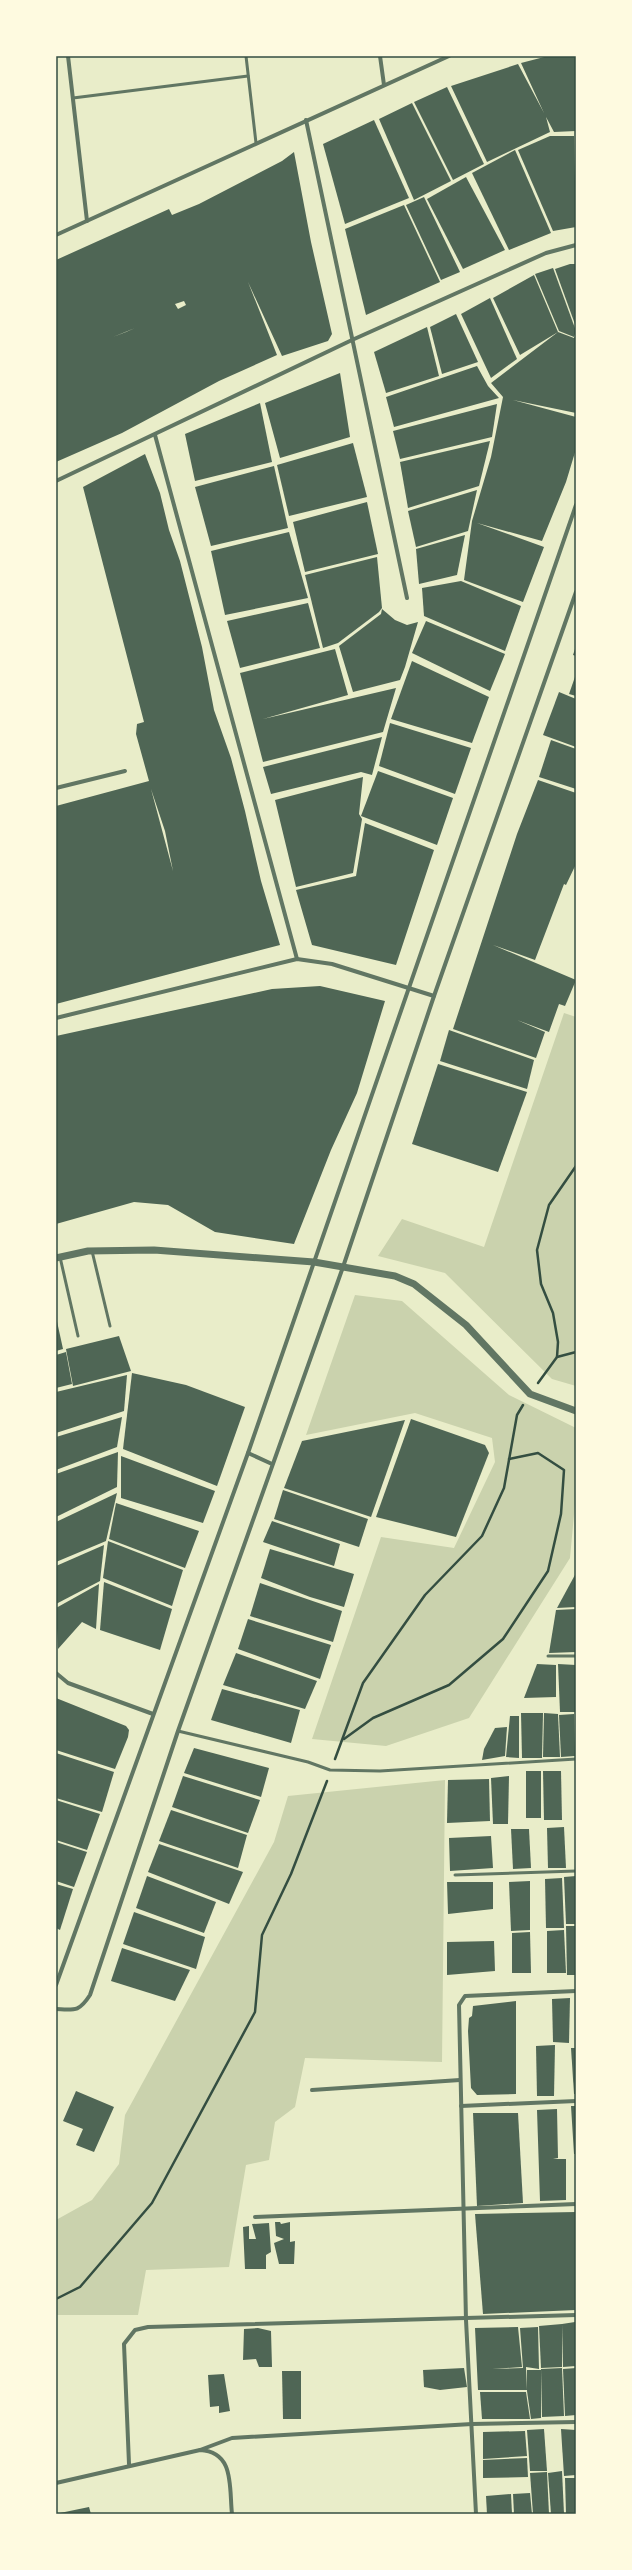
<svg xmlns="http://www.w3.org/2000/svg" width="632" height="2570" viewBox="0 0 632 2570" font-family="Raleway,sans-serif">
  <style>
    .green { fill: #cad2ad }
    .building { fill: #4f6655; fill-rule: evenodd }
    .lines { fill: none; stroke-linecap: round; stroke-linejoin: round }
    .path { stroke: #344e41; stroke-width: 2.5 }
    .service { stroke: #617663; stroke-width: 3 }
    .minor { stroke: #617663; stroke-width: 4 }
    .tertiary { stroke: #617663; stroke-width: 7 }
    .neatline { fill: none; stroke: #344e41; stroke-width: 1.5 }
  </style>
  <rect width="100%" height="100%" fill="#e9edc9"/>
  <!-- green -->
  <g class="green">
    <polygon points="564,1013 576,1017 576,1386 552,1379 445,1273 378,1256 402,1219 484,1247"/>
    <polygon points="355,1295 402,1301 509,1395 576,1428 576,1493 570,1558 469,1718 386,1746 312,1739 381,1537 454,1548 495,1462 492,1438 415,1413 306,1435"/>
    <polygon points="445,1780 442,2062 305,2058 295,2107 275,2122 269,2160 246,2165 229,2267 146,2270 138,2315 56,2315 56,2220 92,2200 119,2164 125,2115 274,1842 288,1796"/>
  </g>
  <!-- building -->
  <g class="building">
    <polygon points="548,56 576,56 576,131 554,132 546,117 550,132 487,162 451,86 518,64 544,113 521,63"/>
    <polygon points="447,87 484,164 453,180 414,102"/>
    <polygon points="412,103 451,181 414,200 379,119"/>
    <polygon points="374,120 409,198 345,224 323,144"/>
    <polygon points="550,136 574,136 576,227 553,231 518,150"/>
    <polygon points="515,150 551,233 509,250 472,173"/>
    <path d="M294 152 311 242 332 334 328 341 282 356 248 282 277 355 219 381 122 433 56 462V260L169 209 172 215 199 204 282 161ZM184 301 186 305 178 309 175 304ZM135 328 126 332 113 337Z"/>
    <polygon points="466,177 505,250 463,269 427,199"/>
    <polygon points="424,197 460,272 441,280 406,205"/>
    <polygon points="404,205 440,282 366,315 345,229"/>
    <polygon points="570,264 576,264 576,327 555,269"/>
    <polygon points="553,268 576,331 574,337 559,331 535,274"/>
    <polygon points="534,275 558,332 574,338 576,335 576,413 513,400 576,417 576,449 566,482 542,541 477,523 544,547 523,602 464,580 472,521 491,457 503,397 491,383 558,332 520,355 493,298"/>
    <polygon points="490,298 517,359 491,378 461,314"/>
    <polygon points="456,314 478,362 442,374 430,327"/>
    <polygon points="427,327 439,376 386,393 374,352"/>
    <polygon points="477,366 488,386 499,398 394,427 386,397"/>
    <polygon points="340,373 350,437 280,458 265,403"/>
    <polygon points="260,403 272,462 195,481 185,434"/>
    <polygon points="497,404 492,437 400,459 393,431"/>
    <polygon points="490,441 479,486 408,508 400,462"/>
    <polygon points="353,443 367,497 289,516 277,465"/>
    <path d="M145 454 160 493 169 530 180 561 202 647 214 710 231 758 245 811 261 881 280 945 56 1004V806L149 781 136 734 137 724 144 722 83 487ZM151 789 165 831 173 871Z"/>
    <polygon points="274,466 288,528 211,546 195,487"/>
    <polygon points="477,490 468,531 416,547 408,511"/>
    <polygon points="367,502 378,554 305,572 293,522"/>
    <polygon points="289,532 308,598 225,615 211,551"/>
    <polygon points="465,535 457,575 419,584 416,549"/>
    <polygon points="377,557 382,608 379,612 338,643 323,648 305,575"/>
    <polygon points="461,581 521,606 505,651 424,616 422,588"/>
    <polygon points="308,603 320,648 240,668 227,621"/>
    <polygon points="382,609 395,620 407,625 418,622 405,667 400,680 353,692 339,646 381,614"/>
    <polygon points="426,621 505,654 490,691 412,653"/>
    <polygon points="576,646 576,656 573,655"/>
    <polygon points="335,649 348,695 263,719 396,688 383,732 263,762 240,673"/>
    <polygon points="412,661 489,697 472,743 391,719"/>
    <polygon points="576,674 576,696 569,694"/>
    <polygon points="559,692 576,699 576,747 543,735"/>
    <polygon points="390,723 471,748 455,794 379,766"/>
    <polygon points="382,737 372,775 361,772 271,794 263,767"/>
    <polygon points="551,740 576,749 576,789 539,777"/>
    <polygon points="378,771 453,798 437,845 361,816"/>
    <polygon points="363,777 359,814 362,819 353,873 296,887 275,800"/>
    <polygon points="538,780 576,793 576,864 566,885 564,884 535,960 493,945 576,980 565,1006 559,1004 549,1032 517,1020 545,1032 536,1058 453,1029 517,834"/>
    <polygon points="365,823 434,850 396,965 312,945 296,890 356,876"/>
    <polygon points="320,986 385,1001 357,1093 331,1150 294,1244 215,1232 168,1205 134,1202 56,1224 56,1036 272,989"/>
    <polygon points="449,1030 534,1060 527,1089 440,1061"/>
    <polygon points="438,1064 527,1092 498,1172 412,1144"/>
    <polygon points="56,1317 63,1349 56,1351"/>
    <polygon points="119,1336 131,1371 73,1386 66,1349"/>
    <polygon points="66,1352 72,1384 56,1388 56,1355"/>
    <polygon points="132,1373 186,1385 245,1407 217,1486 123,1449"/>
    <polygon points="127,1375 124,1411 56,1433 56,1392"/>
    <polygon points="122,1417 117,1447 56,1470 56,1437"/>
    <polygon points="411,1419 485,1445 489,1453 456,1537 376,1517"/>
    <polygon points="405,1420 371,1517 284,1488 302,1441"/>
    <polygon points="118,1452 117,1487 56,1517 56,1474"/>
    <polygon points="121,1456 215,1491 203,1523 121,1498"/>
    <polygon points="283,1490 368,1519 359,1547 274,1519"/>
    <polygon points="117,1493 106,1541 56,1562 56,1522"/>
    <polygon points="116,1503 199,1531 185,1568 109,1539"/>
    <polygon points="272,1521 340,1544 334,1566 263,1542"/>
    <polygon points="108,1541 183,1570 172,1606 103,1578"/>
    <polygon points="104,1545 100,1581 56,1604 56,1566"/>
    <polygon points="270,1549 354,1574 344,1607 310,1597 261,1578"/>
    <polygon points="576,1573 576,1607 557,1608"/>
    <polygon points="104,1582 172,1609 160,1650 100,1630"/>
    <polygon points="260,1583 342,1611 333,1642 250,1616"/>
    <polygon points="99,1584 96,1629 82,1622 58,1649 56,1608"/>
    <polygon points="576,1609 576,1652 549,1653 556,1610"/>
    <polygon points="248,1619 331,1645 320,1679 238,1649"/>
    <polygon points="236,1653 317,1681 305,1709 223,1685"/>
    <polygon points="537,1664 556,1665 556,1697 524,1698"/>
    <polygon points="558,1664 576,1665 576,1712 560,1712"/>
    <polygon points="222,1689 300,1710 291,1743 211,1720"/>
    <polygon points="56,1698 126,1726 129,1730 128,1737 115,1769 56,1750"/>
    <polygon points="521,1713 543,1713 542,1758 522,1758"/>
    <polygon points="544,1713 558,1714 560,1757 543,1757"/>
    <polygon points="574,1714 575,1756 561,1757 559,1715"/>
    <polygon points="510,1716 519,1716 519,1758 506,1757"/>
    <polygon points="507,1727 505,1756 482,1760 484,1749 495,1728"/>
    <polygon points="194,1748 269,1768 261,1797 184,1773"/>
    <polygon points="56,1753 114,1772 102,1812 56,1798"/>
    <rect x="526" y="1771" width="15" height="47"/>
    <polygon points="543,1771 561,1771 562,1820 544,1820"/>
    <polygon points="183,1776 260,1800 248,1833 172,1807"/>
    <polygon points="509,1776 508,1824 493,1824 491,1778"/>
    <polygon points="489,1779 490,1821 447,1823 448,1780"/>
    <polygon points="56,1800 100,1814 87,1850 56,1840"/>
    <polygon points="171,1810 247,1835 238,1868 159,1841"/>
    <polygon points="564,1827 566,1868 548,1868 547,1828"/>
    <polygon points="511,1829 529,1829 531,1868 513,1869"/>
    <polygon points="491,1836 493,1868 450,1871 449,1838"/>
    <polygon points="56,1842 87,1852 74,1887 56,1881"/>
    <polygon points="159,1844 243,1872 229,1904 148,1872"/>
    <polygon points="147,1876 216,1902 204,1933 136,1908"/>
    <polygon points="576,1876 576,1924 566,1924 564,1877"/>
    <polygon points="562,1878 564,1928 546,1928 545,1879"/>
    <polygon points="530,1881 530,1930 511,1931 509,1882"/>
    <polygon points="447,1882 493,1882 493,1909 448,1914"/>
    <polygon points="56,1884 73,1889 60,1930 56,1928"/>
    <polygon points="134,1912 205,1937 196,1969 123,1944"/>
    <polygon points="566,1926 576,1926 576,1975 567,1975"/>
    <polygon points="564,1930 566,1973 547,1973 547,1931"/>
    <polygon points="530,1932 531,1973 512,1973 512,1933"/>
    <polygon points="494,1941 495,1971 447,1975 447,1942"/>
    <polygon points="122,1948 190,1970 175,2001 111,1981"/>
    <polygon points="570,1998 569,2043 553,2042 552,1999"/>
    <polygon points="516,2001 516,2094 477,2095 471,2088 468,2031 469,2018 472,2016 473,2006"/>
    <polygon points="555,2045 554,2096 537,2096 536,2046"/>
    <polygon points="571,2048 576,2048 576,2094 574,2094"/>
    <polygon points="76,2091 114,2107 94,2152 76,2145 83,2129 63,2121"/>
    <polygon points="571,2106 576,2106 576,2154 574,2154"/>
    <polygon points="557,2109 558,2158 553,2159 566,2159 566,2200 540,2201 537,2110"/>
    <polygon points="473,2113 518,2113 523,2203 477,2206"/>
    <polygon points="576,2212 576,2310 483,2314 475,2214"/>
    <polygon points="275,2222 280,2222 281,2224 290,2222 290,2242 295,2241 294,2264 279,2264 274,2243 284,2239 276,2236"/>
    <polygon points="269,2223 271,2252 266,2255 266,2269 245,2269 243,2227 249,2226 249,2239 256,2239 252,2224"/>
    <polygon points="575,2322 576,2366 563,2367 562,2324"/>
    <polygon points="562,2324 562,2367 541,2368 539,2326"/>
    <polygon points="518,2327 522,2367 492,2369 523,2368 520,2328 538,2327 539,2369 526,2367 527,2390 478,2390 475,2328"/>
    <polygon points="258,2328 271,2331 272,2367 259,2367 256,2359 243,2360 244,2329"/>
    <polygon points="464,2368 467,2387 440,2390 424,2387 423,2370"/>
    <polygon points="562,2368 564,2416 542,2417 541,2369"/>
    <polygon points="576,2368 576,2415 565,2416 563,2369"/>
    <polygon points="527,2370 541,2370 541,2418 531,2419 527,2391"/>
    <polygon points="282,2371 301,2371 301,2419 283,2419"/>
    <polygon points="224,2374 230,2411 219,2413 219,2406 210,2407 208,2375"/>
    <polygon points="480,2392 526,2392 530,2419 482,2419"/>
    <polygon points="544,2429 547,2471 530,2471 527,2430"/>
    <polygon points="561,2429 576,2430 576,2475 564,2476"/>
    <polygon points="525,2431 527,2456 483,2459 483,2432"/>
    <polygon points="527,2458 528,2477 483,2478 483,2460"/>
    <polygon points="562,2471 564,2514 551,2514 548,2473"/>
    <polygon points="547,2472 549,2514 533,2514 530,2473"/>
    <polygon points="565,2478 576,2478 576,2514 566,2514"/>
    <polygon points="530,2493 532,2514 514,2514 513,2494"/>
    <polygon points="511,2494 512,2514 487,2514 486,2496"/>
    <polygon points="89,2507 91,2514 60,2514 60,2513"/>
  </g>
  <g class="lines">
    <!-- path -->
    <g class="path">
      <polyline points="557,1357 558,1342 553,1313 541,1284 537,1250 549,1205 576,1166"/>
      <polyline points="538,1383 557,1357 576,1352"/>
      <polyline points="344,1739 373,1718 449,1685 503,1639 548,1571 561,1514 564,1470 538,1453 509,1459"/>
      <polyline points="335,1759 363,1683 425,1595 482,1536 504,1488 517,1415 523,1405"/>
      <polyline points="56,2299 80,2287 152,2203 255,2012 262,1935 291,1874 327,1781"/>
    </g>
    <!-- service -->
    <g class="service">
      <polyline points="246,56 256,143"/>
      <polyline points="73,98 248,76"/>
      <polyline points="92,1251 110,1326"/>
      <polyline points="60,1257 78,1336"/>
      <polyline points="548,1656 576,1656"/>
      <polyline points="178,1731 308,1762 330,1770 380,1771 576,1759"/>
      <polyline points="455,1875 576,1871"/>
    </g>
    <!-- minor -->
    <g class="minor">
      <polyline points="68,56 87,221"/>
      <polyline points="380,56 384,85"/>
      <polyline points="306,120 407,598"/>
      <polyline points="56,235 449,56"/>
      <polyline points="155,435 297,959"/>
      <polyline points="56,481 352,340 546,253 576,245"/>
      <polyline points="56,788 125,771"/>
      <polyline points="56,1018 297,959 332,964 434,996"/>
      <polyline points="248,1453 272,1464"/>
      <polyline points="56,1673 68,1683 153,1714"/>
      <polyline points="56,1985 248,1453 576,505"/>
      <path d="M56 2009C75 2010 79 2012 90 1995L178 1731 343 1267 434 996 576 592"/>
      <polyline points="312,2090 460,2080"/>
      <polyline points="461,2106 576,2101"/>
      <polyline points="255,2217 576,2204"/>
      <polyline points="200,2450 232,2438 472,2424 576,2422"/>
      <polyline points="129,2464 124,2344 135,2330 148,2327 576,2315"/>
      <path d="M56 2483 200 2450C235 2452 229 2487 232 2514"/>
      <polyline points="476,2514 466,2320 459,2005 465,1996 576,1991"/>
    </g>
    <!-- tertiary -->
    <polyline class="tertiary" points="56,1258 88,1251 154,1250 314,1262 395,1276 414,1284 466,1325 530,1394 576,1411"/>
  </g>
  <!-- border -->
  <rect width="632" height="2570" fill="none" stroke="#fefae0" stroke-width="114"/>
  <rect x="57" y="57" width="518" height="2456" class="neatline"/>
</svg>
